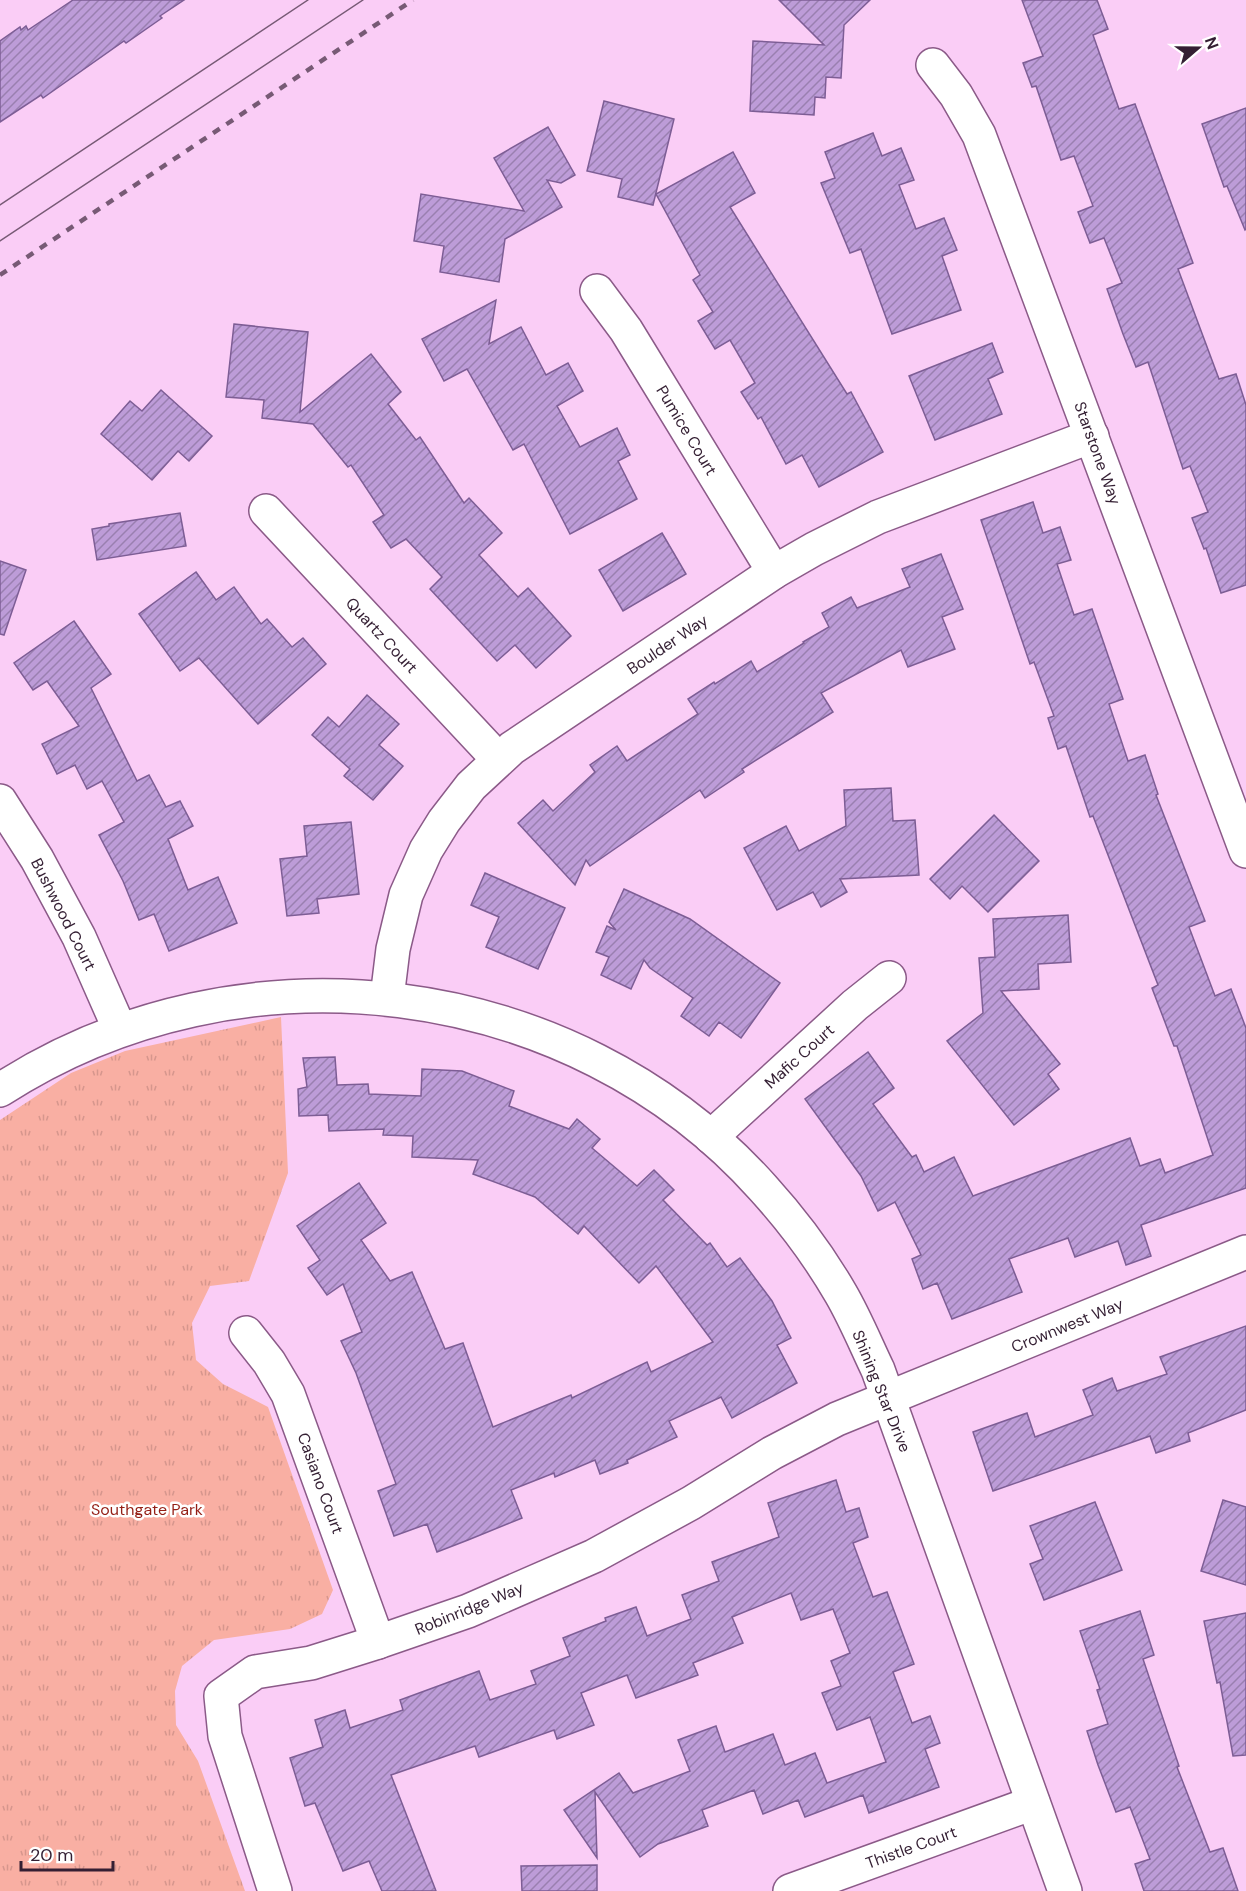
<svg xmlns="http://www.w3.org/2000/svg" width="1246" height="1891" viewBox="0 0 1246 1891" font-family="'DM Sans',sans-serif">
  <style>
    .park { fill: url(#park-tufts) }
    .building { fill: url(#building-hatch); stroke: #7d5d95; stroke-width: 1.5 }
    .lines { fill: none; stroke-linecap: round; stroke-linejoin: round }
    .minor-casing { stroke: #8b5a88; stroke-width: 36 }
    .minor { stroke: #fff; stroke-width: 33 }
    .tram { stroke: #775a75; stroke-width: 1.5 }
    .rail { stroke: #775a75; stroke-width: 4.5; stroke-dasharray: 8 8; stroke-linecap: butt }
    .labels { text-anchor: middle; stroke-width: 5; stroke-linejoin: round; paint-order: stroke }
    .street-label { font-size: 16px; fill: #341f33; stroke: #fff }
    .park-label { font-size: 16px; fill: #941f16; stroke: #fff }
  </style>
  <defs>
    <pattern id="park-tufts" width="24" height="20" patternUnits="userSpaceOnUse" patternTransform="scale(1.5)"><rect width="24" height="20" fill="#f9afa3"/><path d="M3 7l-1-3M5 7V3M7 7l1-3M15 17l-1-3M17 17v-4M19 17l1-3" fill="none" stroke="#d6968d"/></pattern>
    <pattern id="building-hatch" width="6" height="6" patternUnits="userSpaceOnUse" patternTransform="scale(1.5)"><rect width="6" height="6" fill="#bd9cd8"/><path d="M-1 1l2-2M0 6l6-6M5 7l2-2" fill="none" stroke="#9a7fb0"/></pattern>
  </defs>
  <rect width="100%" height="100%" fill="#facdf6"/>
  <!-- park -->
  <polygon class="park" points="281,1017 288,1173 249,1281 210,1286 192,1323 196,1360 223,1384 268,1407 333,1590 322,1614 290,1629 214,1640 182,1666 175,1691 176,1725 198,1761 245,1891 0,1891 0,1120 71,1073 125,1051"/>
  <!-- building -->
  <g class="building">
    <polygon points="73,0 184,0 160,16 162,18 126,43 124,41 43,98 41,95 0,122 0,41 20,27 21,30 26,26 28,30"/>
    <polygon points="779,0 870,0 844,25 841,78 826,77 825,98 815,97 814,115 750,111 753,41 824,45"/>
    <polygon points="1022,0 1097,0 1108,29 1093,35 1119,109 1135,104 1193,263 1178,269 1219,379 1236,374 1246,405 1246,585 1221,593 1206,548 1204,549 1192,518 1208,512 1190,466 1183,469 1148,362 1136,367 1123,334 1107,289 1122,283 1104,238 1090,243 1078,212 1093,206 1074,156 1061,160 1036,86 1032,87 1023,63 1043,56"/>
    <polygon points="604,101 674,119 653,205 618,197 622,179 587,171"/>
    <polygon points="1246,108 1246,229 1245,230 1227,186 1224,187 1202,124"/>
    <polygon points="548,127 575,175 561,183 547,180 562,207 505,239 499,282 440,272 444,246 414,241 421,194 524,211 494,158"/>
    <polygon points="873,133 882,156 901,148 914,180 899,185 916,229 944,218 957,250 942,256 961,310 892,334 861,249 850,253 821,183 835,178 825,152"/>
    <polygon points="733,152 755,193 730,207 847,394 851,392 883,452 819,487 802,455 786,464 761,417 758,419 741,392 755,383 730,340 715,349 698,321 713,312 693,280 700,275 656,194"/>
    <polygon points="496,300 489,344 521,327 546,375 568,363 583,391 557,406 580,447 617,428 630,455 618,461 637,499 570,534 524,444 513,450 467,369 444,381 422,339"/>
    <polygon points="234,324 308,332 300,412 371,354 401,392 388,404 416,440 420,437 464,503 469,498 502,533 479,555 518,597 528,588 571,636 536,668 515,645 497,661 430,589 442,577 406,539 391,548 373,522 384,515 351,465 348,467 313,424 262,418 264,400 226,397"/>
    <polygon points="992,343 1003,372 988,379 1002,414 935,440 909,376"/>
    <polygon points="161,390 212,436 189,461 178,451 152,480 101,434 130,401 142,411"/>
    <polygon points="1033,502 1043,533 1060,527 1071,560 1057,564 1074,615 1092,609 1123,699 1109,704 1128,761 1145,755 1158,794 1156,795 1205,921 1189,927 1215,996 1231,989 1246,1028 1246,1188 1141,1225 1151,1256 1126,1265 1118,1241 1075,1257 1068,1238 1009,1259 1022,1292 952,1319 937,1283 923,1289 912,1259 921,1255 895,1202 878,1211 861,1176 805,1099 868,1052 894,1088 873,1104 912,1157 916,1155 924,1172 954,1157 973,1196 1130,1138 1140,1166 1160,1159 1165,1173 1213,1155 1177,1046 1174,1046 1152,988 1158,985 1093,816 1090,817 1066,746 1058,749 1048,718 1054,716 1034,662 1030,664 981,520"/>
    <polygon points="180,513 186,546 97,560 92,529 109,526 109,524"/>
    <polygon points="662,533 686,574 623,611 599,570"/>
    <polygon points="941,554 963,609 942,617 955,649 908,667 901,650 821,693 833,712 742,769 744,772 705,798 700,790 590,866 586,860 575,885 518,823 543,800 553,811 595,772 590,765 617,746 627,761 698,714 688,699 714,682 715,684 751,661 757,672 804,643 803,642 829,627 822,613 851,597 857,608 910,587 902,569"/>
    <polygon points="0,561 26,570 4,635 0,634"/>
    <polygon points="196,572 216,600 234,587 261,624 267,619 292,647 303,638 326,664 258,724 199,658 180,671 139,614"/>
    <polygon points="74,621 111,674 91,688 137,781 149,775 166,807 180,801 193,826 168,839 188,890 218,877 237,923 169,951 154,914 139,920 123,881 99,835 124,822 102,781 87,789 75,765 57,774 42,744 79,726 47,681 33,690 14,663"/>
    <polygon points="367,695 399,724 379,745 403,766 373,800 344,776 350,769 312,735 328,717 339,727"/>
    <polygon points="891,788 893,821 915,820 919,875 840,879 847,892 821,907 813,892 777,910 744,848 786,826 799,851 846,826 844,790"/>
    <polygon points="994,815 1039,861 988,912 962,886 950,899 930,879"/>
    <polygon points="351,822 359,894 317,899 319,913 287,916 280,859 307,856 304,826"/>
    <polygon points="485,873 565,908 538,969 486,947 499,917 471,905"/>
    <polygon points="624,889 690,919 780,983 741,1038 719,1022 709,1036 681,1016 693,998 650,968 644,960 631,989 601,975 609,957 596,952 607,926 616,930 609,922"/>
    <polygon points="1068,915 1071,962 1038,964 1039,989 1001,991 1060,1064 1048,1074 1059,1089 1014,1125 947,1041 983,1013 979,958 995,957 993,919"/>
    <polygon points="335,1057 337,1085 368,1084 369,1094 421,1096 422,1069 462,1071 514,1091 509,1106 569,1129 577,1119 600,1139 592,1148 637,1186 654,1170 674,1190 663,1200 707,1245 710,1243 727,1267 740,1258 772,1301 791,1338 777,1345 797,1383 732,1418 721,1397 669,1421 677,1437 627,1460 628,1463 600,1474 595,1460 555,1477 554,1473 511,1490 522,1518 468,1540 437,1552 427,1524 394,1536 378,1491 396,1484 356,1373 341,1341 362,1332 343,1284 327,1295 308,1268 320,1260 297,1226 359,1183 386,1223 361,1240 390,1281 412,1272 445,1349 463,1343 493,1427 571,1395 572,1398 647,1362 651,1372 713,1342 656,1266 639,1283 584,1226 578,1234 535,1197 473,1174 478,1160 412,1157 413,1136 383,1135 384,1129 329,1131 328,1115 299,1116 298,1089 307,1087 303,1058"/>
    <polygon points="1246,1326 1246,1410 1188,1433 1190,1441 1156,1453 1150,1436 993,1491 973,1432 1027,1413 1035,1437 1093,1415 1083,1390 1112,1378 1117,1391 1167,1374 1160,1357"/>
    <polygon points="836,1480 846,1512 859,1508 868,1537 853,1543 873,1597 887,1592 914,1664 893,1672 912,1723 930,1716 940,1743 925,1749 939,1787 869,1813 863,1795 805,1817 798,1800 763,1814 754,1790 702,1810 708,1826 658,1844 640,1857 595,1792 597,1858 564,1810 619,1773 633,1793 690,1771 678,1740 716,1726 725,1752 773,1734 785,1765 815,1753 827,1783 886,1762 870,1717 837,1730 822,1693 841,1686 831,1661 850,1653 833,1609 801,1620 791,1593 732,1617 743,1643 693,1663 698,1675 636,1698 627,1675 581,1693 594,1725 557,1739 554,1730 479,1757 475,1746 391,1775 436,1891 382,1891 369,1861 343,1871 315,1803 305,1806 290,1758 323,1747 315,1720 345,1710 350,1728 403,1710 400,1700 479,1671 490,1700 536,1684 531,1671 570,1656 563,1638 606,1621 605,1618 636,1607 647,1636 691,1619 682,1595 719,1581 712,1562 779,1537 768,1503"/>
    <polygon points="1223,1500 1246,1507 1246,1585 1201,1571"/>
    <polygon points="1095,1502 1122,1570 1044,1600 1030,1564 1043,1559 1030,1526"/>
    <polygon points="1140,1611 1154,1655 1143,1659 1179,1766 1177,1767 1210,1852 1223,1848 1238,1891 1144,1891 1135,1864 1150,1859 1130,1807 1116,1812 1098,1765 1087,1731 1108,1724 1097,1690 1100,1689 1080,1631"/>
    <polygon points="1246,1613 1246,1755 1233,1756 1220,1682 1217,1683 1204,1621"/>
    <polygon points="597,1865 597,1891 522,1891 521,1866"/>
  </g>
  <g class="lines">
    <defs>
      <g id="minor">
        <polyline points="933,65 956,95 979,135 1246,851"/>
        <polyline points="597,291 626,330 774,572"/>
        <polyline points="266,511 498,759"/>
        <polyline points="0,801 37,859 79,937 120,1030"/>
        <polyline points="387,998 393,949 406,895 426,850 444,821 471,786 512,748 774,572 814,549 878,517 1092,436"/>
        <path d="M0 1090C239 935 572 974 763 1188 792 1220 819 1256 841 1294 855 1318 866 1345 878 1370L1065 1891"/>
        <polyline points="711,1137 855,1005 889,978"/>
        <polyline points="246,1333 269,1362 288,1394 378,1642"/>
        <polyline points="275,1891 225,1736 221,1696 255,1672 311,1663 378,1642 468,1611 594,1556 691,1503 772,1453 837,1419 1246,1252"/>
        <polyline points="790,1891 1033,1803"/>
      </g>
    </defs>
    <!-- minor casing -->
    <use href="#minor" class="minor-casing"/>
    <!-- minor -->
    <use href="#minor" class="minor"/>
    <!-- tram -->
    <g class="tram">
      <polyline points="0,205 308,0"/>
      <polyline points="0,241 363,0"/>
    </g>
    <!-- rail -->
    <polyline class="rail" points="0,275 413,0"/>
  </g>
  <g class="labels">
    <!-- street labels -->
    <g class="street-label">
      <text transform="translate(687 430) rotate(59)" y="6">Pumice Court</text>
      <text transform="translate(1098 453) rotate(70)" y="6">Starstone Way</text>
      <text transform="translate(382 635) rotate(47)" y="6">Quartz Court</text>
      <text transform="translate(667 644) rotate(-34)" y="6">Boulder Way</text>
      <text transform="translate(64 914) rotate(63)" y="6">Bushwood Court</text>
      <text transform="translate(799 1056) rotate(-42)" y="6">Mafic Court</text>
      <text transform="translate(1067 1325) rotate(-22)" y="6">Crownwest Way</text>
      <text transform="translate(882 1391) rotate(68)" y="6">Shining Star Drive</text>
      <text transform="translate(321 1483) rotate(70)" y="6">Casiano Court</text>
      <text transform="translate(469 1608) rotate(-22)" y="6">Robinridge Way</text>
      <text transform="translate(911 1847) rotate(-20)" y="6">Thistle Court</text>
    </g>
    <!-- park labels -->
    <g class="park-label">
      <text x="147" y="1515">Southgate Park</text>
    </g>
  </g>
  <!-- north arrow -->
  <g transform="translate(1198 48) rotate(70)" stroke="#ffffff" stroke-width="4.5" paint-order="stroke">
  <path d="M0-4.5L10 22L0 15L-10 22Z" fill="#341f33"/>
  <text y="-9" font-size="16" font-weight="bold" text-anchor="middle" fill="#341f33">N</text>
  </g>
  <!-- scale -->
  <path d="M21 1861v9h92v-9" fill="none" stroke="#341f33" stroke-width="3"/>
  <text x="30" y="1861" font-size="18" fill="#341f33" stroke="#ffffff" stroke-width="4.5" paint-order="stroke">20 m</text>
</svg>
